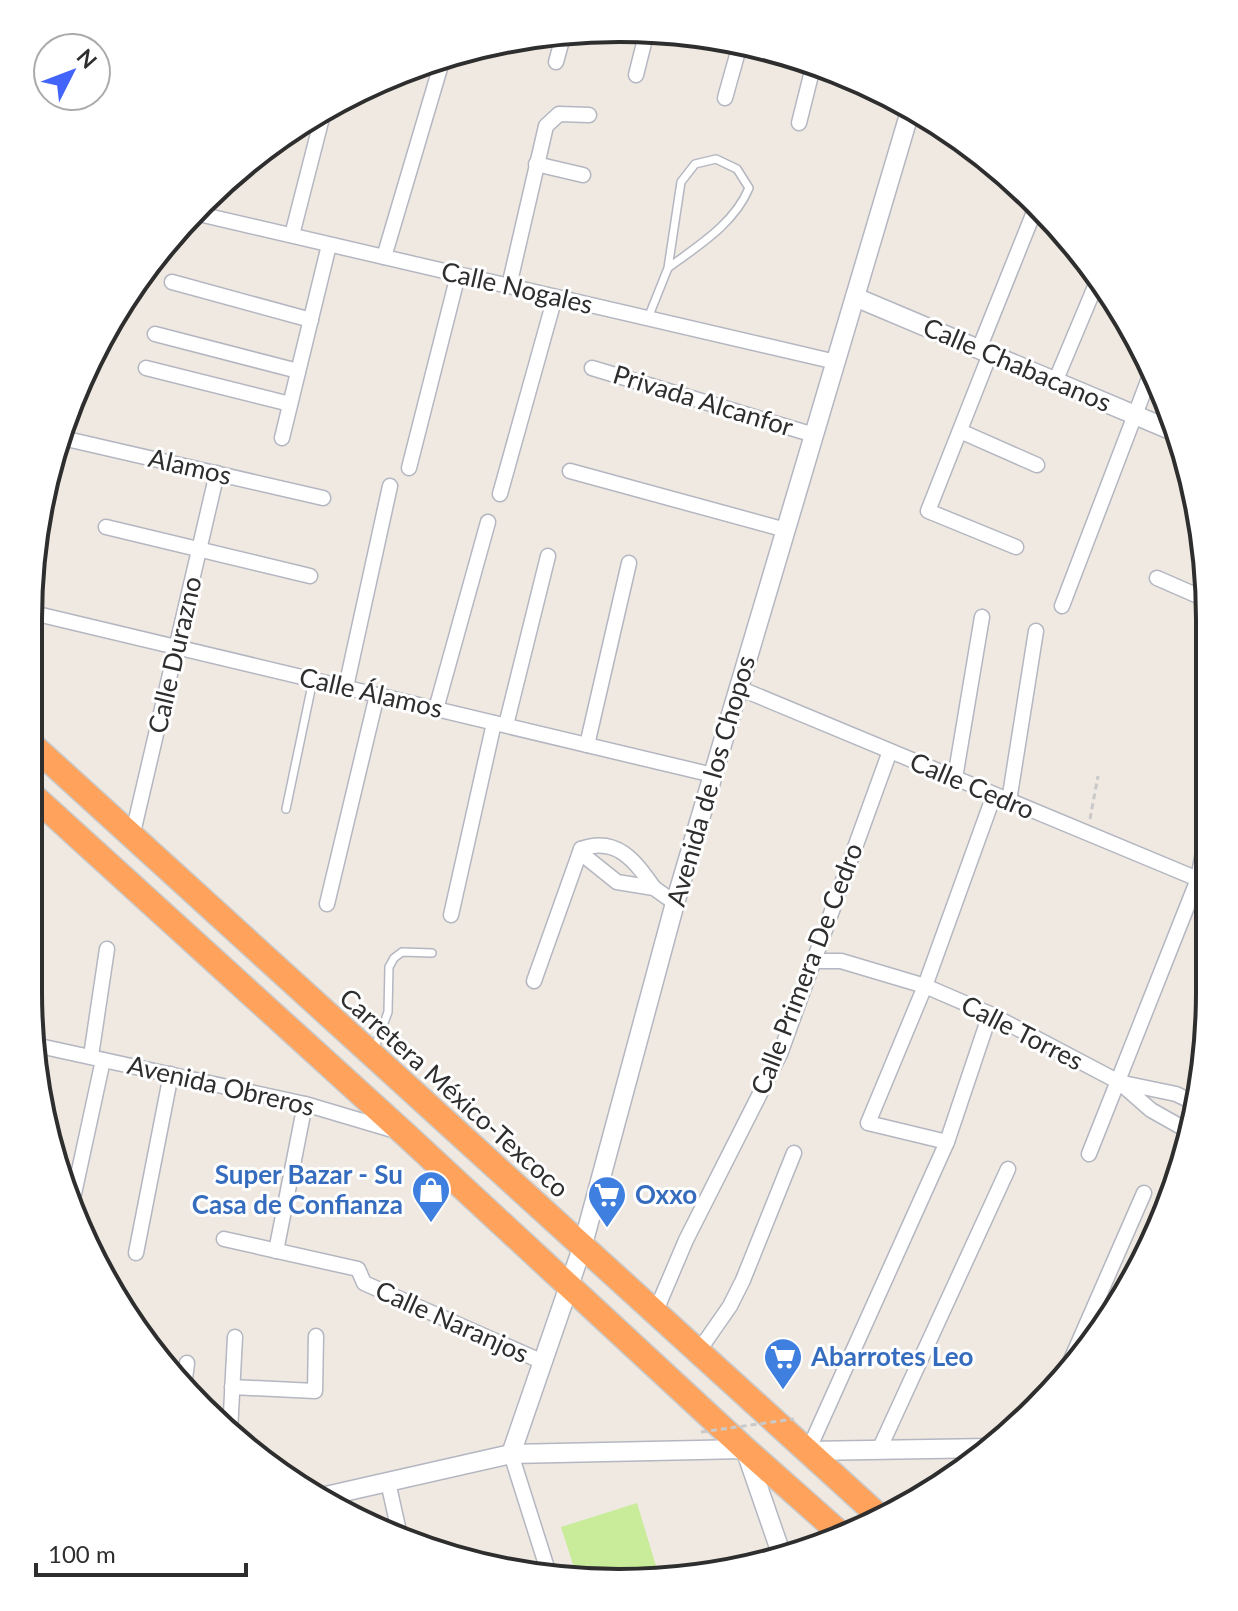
<svg xmlns="http://www.w3.org/2000/svg" width="1238" height="1611" viewBox="0 0 1238 1611" font-family="Lato,sans-serif">
  <style>
    .pitch { fill: #c9ec9a }
    .lines { fill: none; stroke-linecap: round; stroke-linejoin: round }
    .lane-casing { stroke: #b4b7c1; stroke-width: 10 }
    .street-casing { stroke: #b4b7c1; stroke-width: 17 }
    .secondary-casing { stroke: #b4b7c1; stroke-width: 21 }
    .highway-casing { stroke: #c9c9c9; stroke-width: 27 }
    .path { stroke: #c9c9c9; stroke-width: 3; stroke-dasharray: 6 4; stroke-linecap: butt }
    .lane { stroke: #fff; stroke-width: 7 }
    .street { stroke: #fff; stroke-width: 14 }
    .secondary { stroke: #fff; stroke-width: 18 }
    .highway { stroke: #ffa35c; stroke-width: 24 }
    .path-bridge { stroke: #c9c9c9; stroke-width: 3; stroke-dasharray: 6 4; stroke-linecap: butt }
    .labels { text-anchor: middle; stroke-width: 6; stroke-linejoin: round; paint-order: stroke }
    .street-label { font-size: 26px; fill: #2e2e2e; stroke: #fff }
    .shop-label { font-size: 26px; font-weight: bold; fill: #366cbe; stroke: #fff; text-anchor: start }
    .rim { fill: none; stroke: #2e2e2e; stroke-width: 4 }
  </style>
  <rect width="100%" height="100%" fill="#efe9e1"/>
  <!-- pitch -->
  <polygon class="pitch" points="637,1503 659,1576 619,1583 577,1577 561,1527"/>
  <g class="lines">
    <defs>
      <g id="lane">
        <path d="M648 318 668 268 681 182 695 164 716 159 737 169 749 188C734 224 699 245 668 268"/>
        <polyline points="286,809 313,680"/>
        <polyline points="374,1050 388,1012 389,967 394,958 402,952 432,953"/>
      </g>
      <g id="street">
        <polyline points="556,62 564,33"/>
        <polyline points="636,75 647,31"/>
        <polyline points="725,98 741,41"/>
        <polyline points="799,123 814,63"/>
        <polyline points="536,164 583,175"/>
        <polyline points="199,214 836,362"/>
        <polyline points="292,235 324,110"/>
        <polyline points="384,257 443,58"/>
        <polyline points="172,282 311,320"/>
        <polyline points="509,286 546,126 559,114 589,115"/>
        <polyline points="155,334 298,371"/>
        <polyline points="979,349 1038,202"/>
        <polyline points="990,354 928,511 1016,547"/>
        <polyline points="146,368 290,404"/>
        <polyline points="592,368 814,435"/>
        <polyline points="1055,382 1099,277"/>
        <polyline points="960,431 1037,465"/>
        <polyline points="58,437 323,498"/>
        <polyline points="282,438 329,245"/>
        <polyline points="409,468 458,275"/>
        <polyline points="570,471 786,530"/>
        <polyline points="500,494 555,297"/>
        <polyline points="106,527 310,576"/>
        <polyline points="1157,578 1205,599"/>
        <polyline points="1062,606 1151,373"/>
        <polyline points="29,612 713,775"/>
        <polyline points="346,687 390,486"/>
        <polyline points="739,688 1205,882"/>
        <polyline points="436,709 488,522"/>
        <polyline points="506,725 548,556"/>
        <polyline points="587,745 629,563"/>
        <polyline points="955,778 982,617"/>
        <polyline points="1009,801 1036,631"/>
        <polyline points="132,837 217,473"/>
        <polyline points="581,849 587,858 617,882 654,888 675,903"/>
        <path d="M581 849C617 836 635 861 654 888"/>
        <polyline points="327,904 377,695"/>
        <polyline points="451,915 494,723"/>
        <polyline points="813,961 841,961 925,986 990,1014 1119,1082 1151,1110 1190,1132"/>
        <polyline points="534,981 581,849"/>
        <polyline points="35,1045 305,1104 396,1131"/>
        <polyline points="91,1056 107,949"/>
        <polyline points="1123,1083 1176,1094 1197,1104"/>
        <polyline points="947,1142 868,1123 925,986 994,795"/>
        <polyline points="1089,1154 1198,879 1205,841"/>
        <polyline points="72,1203 103,1060"/>
        <polyline points="224,1239 358,1269 364,1283 543,1362"/>
        <polyline points="276,1251 305,1104"/>
        <polyline points="136,1253 171,1074"/>
        <polyline points="655,1313 686,1240 780,1054 890,751"/>
        <polyline points="698,1352 730,1306 743,1280 794,1153"/>
        <polyline points="1063,1378 1144,1193"/>
        <polyline points="184,1387 187,1363"/>
        <polyline points="232,1387 315,1391 316,1336"/>
        <polyline points="230,1432 235,1337"/>
        <polyline points="879,1450 1008,1169"/>
        <polyline points="808,1451 947,1142 990,1014"/>
        <polyline points="511,1454 549,1574"/>
        <polyline points="388,1482 400,1536"/>
      </g>
      <g id="secondary">
        <polyline points="855,297 1180,434"/>
        <polyline points="808,1451 990,1448"/>
        <polyline points="511,1454 582,1248 675,903 911,108"/>
        <polyline points="317,1498 511,1454 745,1449 782,1556"/>
      </g>
      <g id="highway">
        <polyline points="29,742 880,1517"/>
        <polyline points="29,792 405,1134 745,1449 842,1535"/>
      </g>
    </defs>
    <!-- lane casing -->
    <use href="#lane" class="lane-casing"/>
    <!-- street casing -->
    <use href="#street" class="street-casing"/>
    <!-- secondary casing -->
    <use href="#secondary" class="secondary-casing"/>
    <!-- highway casing -->
    <use href="#highway" class="highway-casing"/>
    <!-- path -->
    <polyline class="path" points="1090,819 1098,776"/>
    <!-- lane -->
    <use href="#lane" class="lane"/>
    <!-- street -->
    <use href="#street" class="street"/>
    <!-- secondary -->
    <use href="#secondary" class="secondary"/>
    <!-- highway -->
    <use href="#highway" class="highway"/>
    <!-- path-bridge -->
    <polyline class="path-bridge" points="701,1432 794,1419"/>
  </g>
  <!-- icons -->
  <defs>
    <symbol id="shop-pin" viewBox="-11 -11 22 30"><path d="M0 17L-7.5 6A9.5 9.5 0 1 1 7.5 6Z" fill="#3f7fe0" stroke="#fff"/><path d="M-5-2.5h2.3a2.7 3.5 0 0 1 5.4 0H5L5.5 6h-11ZM-1.5-2.5h3a1.5 2.3 0 0 0-3 0Z" fill="#fff"/></symbol>
    <symbol id="supermarket-pin" viewBox="-11 -11 22 30"><path d="M0 17L-7.5 6A9.5 9.5 0 1 1 7.5 6Z" fill="#3f7fe0" stroke="#fff"/><path d="M-6-5.5h2.5l.6 2H6L4.5 2H-2.5L-4.4-4H-6ZM-1.5 3.2a1.3 1.3 0 1 0 .1 0ZM3 3.2a1.3 1.3 0 1 0 .1 0Z" fill="#fff"/></symbol>
  </defs>
  <g fill-rule="evenodd">
    <use href="#shop-pin" x="409" y="1168" width="44" height="60"/>
    <use href="#supermarket-pin" x="585" y="1173" width="44" height="60"/>
    <use href="#supermarket-pin" x="761" y="1335" width="44" height="60"/>
  </g>
  <g class="labels">
    <!-- street labels -->
    <g class="street-label">
      <text transform="translate(517 288) rotate(13)" y="9">Calle Nogales</text>
      <text transform="translate(1017 365) rotate(23)" y="9">Calle Chabacanos</text>
      <text transform="translate(703 401) rotate(17)" y="9">Privada Alcanfor</text>
      <text transform="translate(190 467) rotate(13)" y="9">Alamos</text>
      <text transform="translate(175 655) rotate(-77)" y="9">Calle Durazno</text>
      <text transform="translate(371 693) rotate(13)" y="9">Calle Álamos</text>
      <text transform="translate(711 781) rotate(-74)" y="9">Avenida de los Chopos</text>
      <text transform="translate(972 786) rotate(23)" y="9">Calle Cedro</text>
      <text transform="translate(807 969) rotate(-69)" y="9">Calle Primera De Cedro</text>
      <text transform="translate(1022 1033) rotate(27)" y="9">Calle Torres</text>
      <text transform="translate(221 1086) rotate(13)" y="9">Avenida Obreros</text>
      <text transform="translate(454 1093) rotate(42)" y="9">Carretera México-Texcoco</text>
      <text transform="translate(452 1322) rotate(24)" y="9">Calle Naranjos</text>
    </g>
    <!-- shop labels -->
    <g class="shop-label">
      <text x="403" y="1184" text-anchor="end">Super Bazar - Su<tspan x="403" dy="30">Casa de Confianza</tspan></text>
      <text x="635" y="1204">Oxxo</text>
      <text x="811" y="1366">Abarrotes Leo</text>
    </g>
  </g>
  <!-- crop -->
  <path d="M0 0H1238V1611H0ZM619 42H619A577 577 0 0 1 1196 619V992A577 577 0 0 1 619 1569H619A577 577 0 0 1 42 992V619A577 577 0 0 1 619 42Z" fill="#fff" fill-rule="evenodd"/>
  <path class="rim" d="M619 42H619A577 577 0 0 1 1196 619V992A577 577 0 0 1 619 1569H619A577 577 0 0 1 42 992V619A577 577 0 0 1 619 42Z"/>
  <!-- north arrow -->
  <g transform="translate(72 72) rotate(48)"><circle r="38" fill="#ffffff" stroke="#ababab" stroke-width="2"/>
  <path d="M0-6L14 30L0 20L-14 30Z" fill="#4264fb"/>
  <text y="-12" font-size="22" font-weight="bold" text-anchor="middle" fill="#2e2e2e">N</text>
  </g>
  <!-- scale -->
  <path d="M36 1563v12h210v-12" fill="none" stroke="#2e2e2e" stroke-width="4"/>
  <text x="48" y="1563" font-size="24" fill="#2e2e2e" stroke="#ffffff" stroke-width="6" paint-order="stroke">100 m</text>
</svg>
